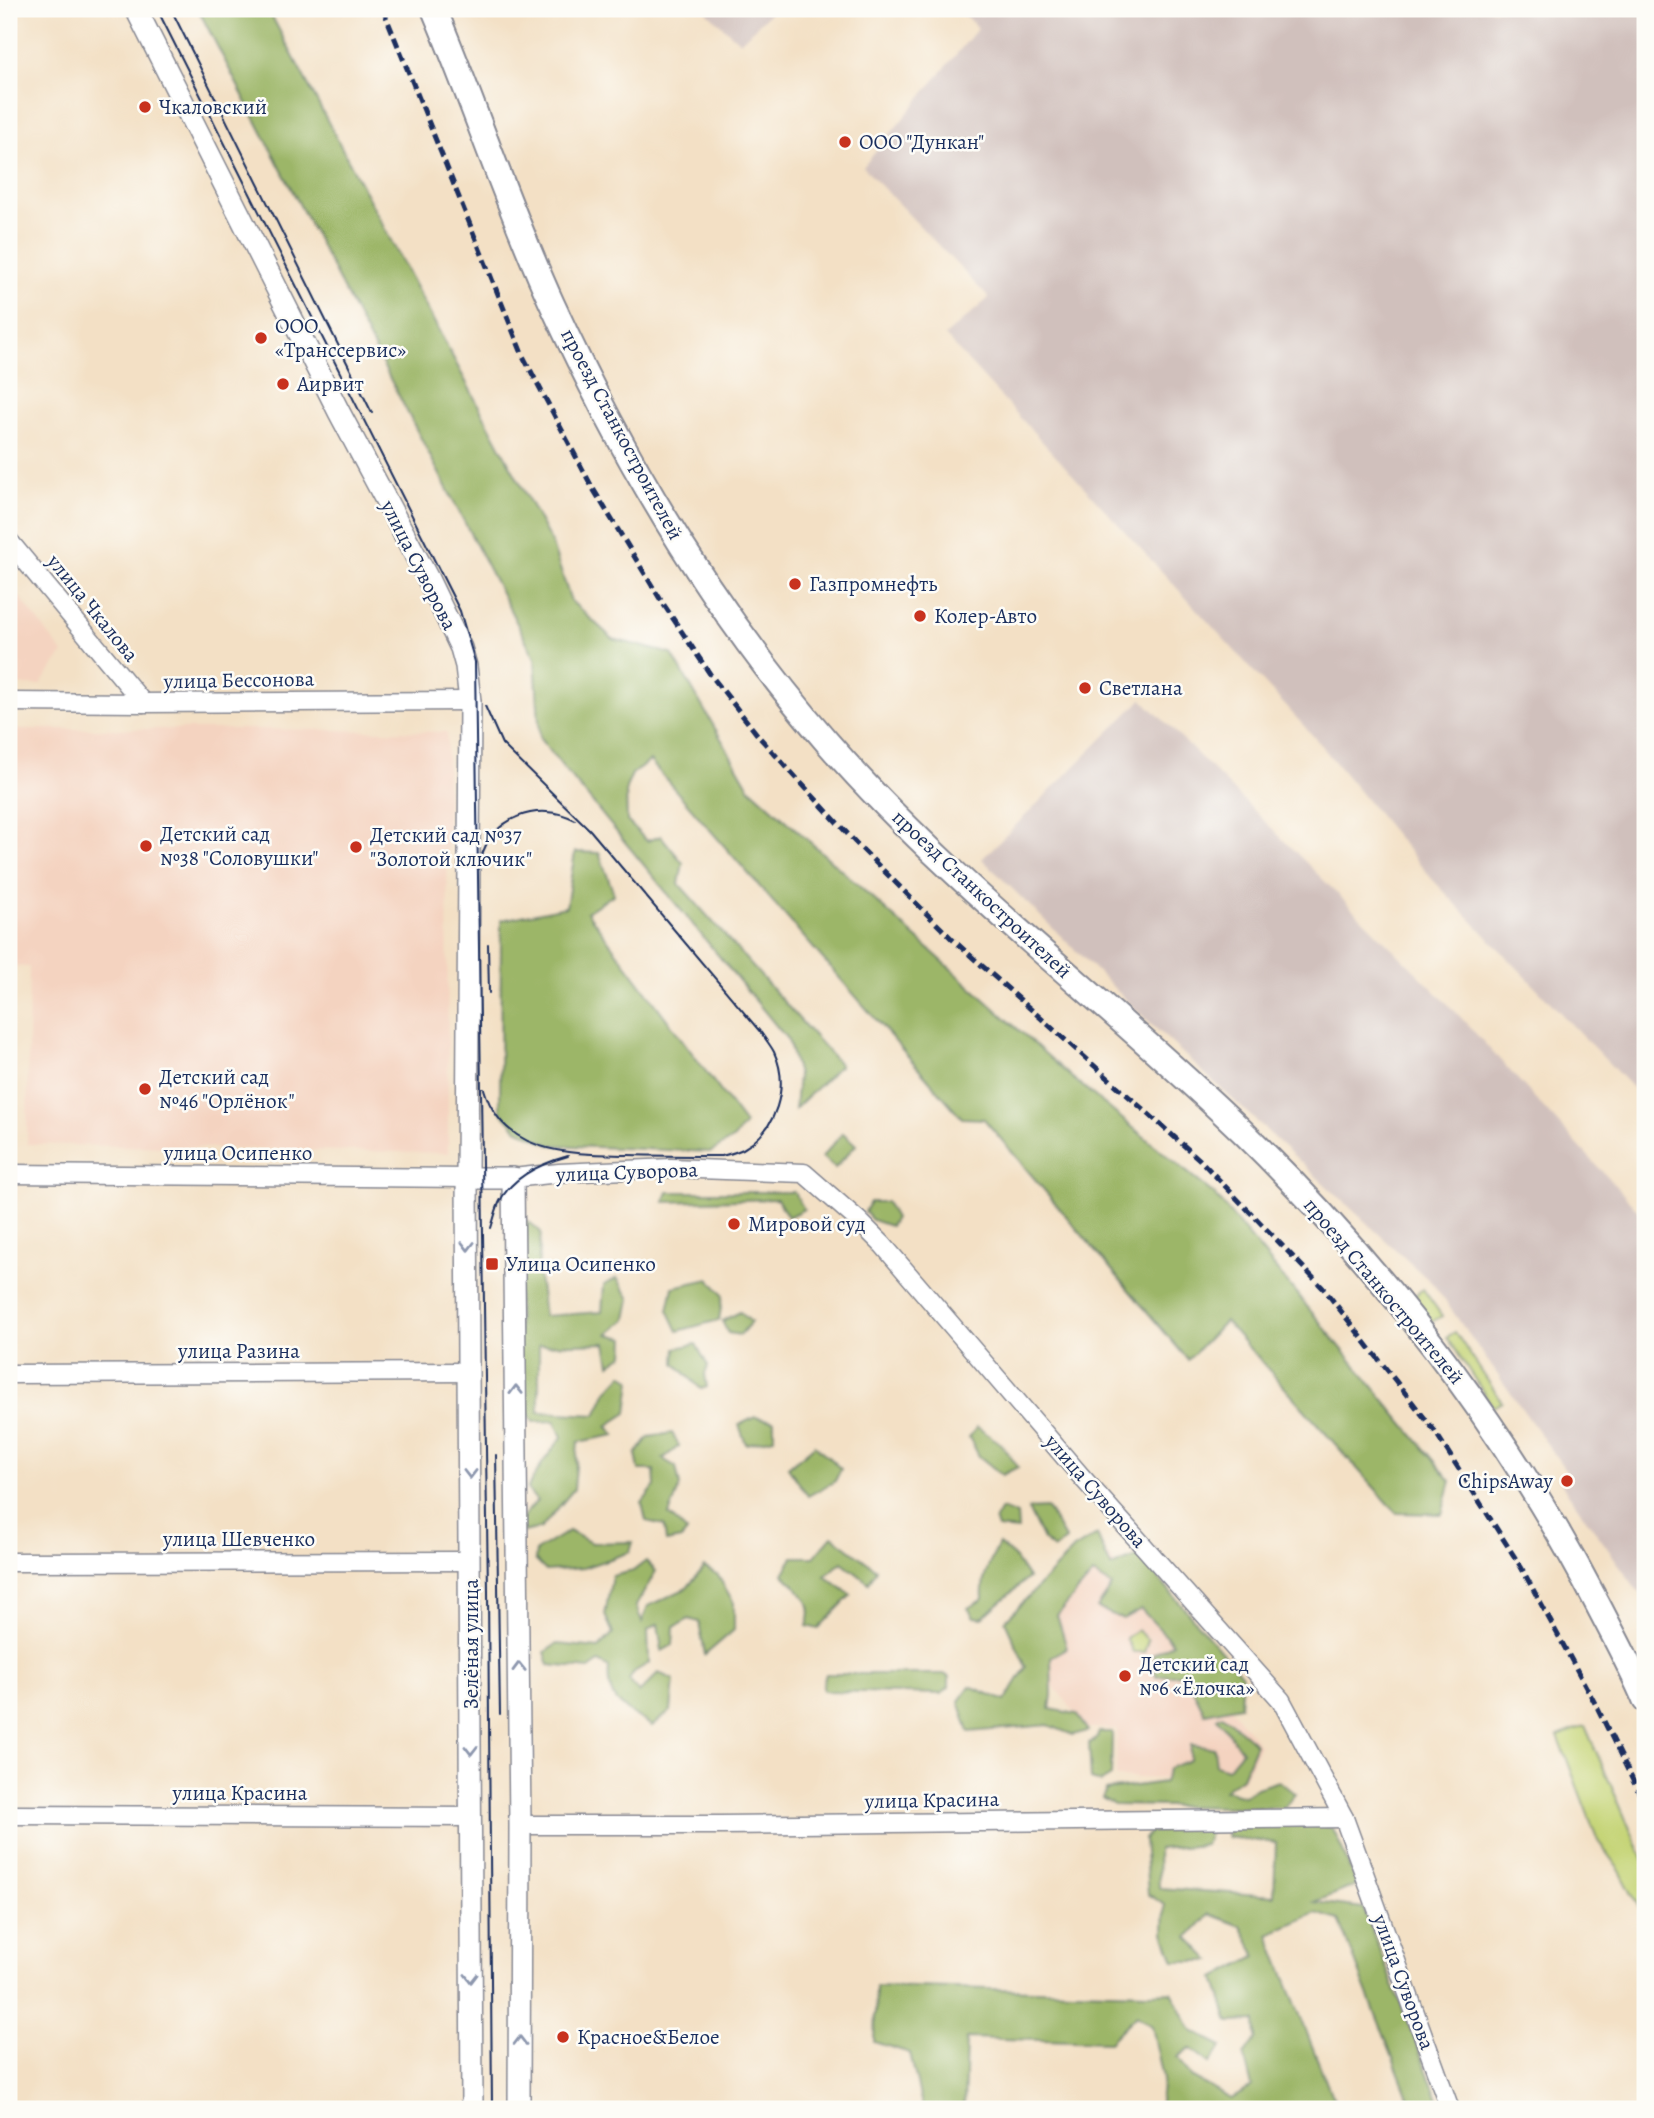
<svg xmlns="http://www.w3.org/2000/svg" width="1654" height="2118" viewBox="0 0 1654 2118" font-family="Alegreya,serif">
  <style>
    .built { fill: #f4d3c0 }
    .industrial { fill: #d0c0bc }
    .green { fill: #c5d476; stroke: #70826a; stroke-width: 2 }
    .forest { fill: #9cb667; stroke: #5c7262; stroke-width: 2 }
    .lines { fill: none; stroke-linecap: round; stroke-linejoin: round }
    .minor-casing { stroke: #878892; stroke-width: 21 }
    .tertiary-casing { stroke: #878892; stroke-width: 24 }
    .secondary-casing { stroke: #878892; stroke-width: 28 }
    .minor { stroke: #fff; stroke-width: 18 }
    .tertiary { stroke: #fff; stroke-width: 21 }
    .secondary { stroke: #fff; stroke-width: 24 }
    .tram { stroke: #1b2f5e; stroke-width: 2 }
    .rail { stroke: #1b2f5e; stroke-width: 5; stroke-dasharray: 10 5; stroke-linecap: butt }
    .oneway { stroke: #8d97ae }
    .poi-dot { fill: #c8321e; stroke: #fdfcf7; stroke-width: 2.5 }
    .labels { text-anchor: middle; stroke-width: 5; stroke-linejoin: round; paint-order: stroke }
    .poi-label { font-size: 21px; fill: #1b2f5e; stroke: #fdfcf7; text-anchor: start }
    .street-label { font-size: 21px; fill: #1b2f5e; stroke: #fdfcf7 }
  </style>
  <rect width="100%" height="100%" fill="#fdfcf7"/>
  <filter id="ink" filterUnits="userSpaceOnUse"><feTurbulence type="fractalNoise" baseFrequency=".0143" numOctaves="2"/><feDisplacementMap in="SourceGraphic" scale="14" xChannelSelector="R" yChannelSelector="G"/><feConvolveMatrix kernelMatrix="1 2 1 2 8 2 1 2 1" color-interpolation-filters="sRGB"/></filter>
  <filter id="wash" filterUnits="userSpaceOnUse"><feTurbulence type="fractalNoise" baseFrequency=".00686" numOctaves="4" result="noise"/><feDisplacementMap in="SourceGraphic" scale="28" xChannelSelector="R" yChannelSelector="G"/><feGaussianBlur stdDeviation="1.57" result="paint"/><feColorMatrix in="noise" values="0 0 0 0 0 0 0 0 0 0 0 0 0 0 0 0 0 1.4 0 .05"/><feComposite in="paint" operator="in"/></filter>
  <g filter="url(#wash)">
    <rect width="100%" height="100%" fill="#f3e0c5"/>
    <!-- built -->
    <g class="built">
      <polygon points="9,583 63,653 40,685 9,685"/>
      <polygon points="9,729 268,729 447,732 448,1153 27,1144 29,967 9,966"/>
      <polygon points="1108,1555 1260,1745 1242,1782 1116,1777 1117,1729 1087,1728 1015,1637"/>
    </g>
    <!-- industrial -->
    <g class="industrial">
      <polygon points="707,9 774,9 740,42 708,13"/>
      <polygon points="958,9 1645,9 1645,1101 1432,879 1315,738 945,336 989,298 863,167 978,28"/>
      <polygon points="1142,699 1454,1010 1645,1218 1645,1601 1558,1479 1567,1472 1433,1284 1152,1025 982,859"/>
    </g>
    <!-- green -->
    <g class="green">
      <polygon points="1423,1289 1442,1316 1430,1323 1414,1296"/>
      <polygon points="1455,1332 1502,1402 1493,1407 1447,1337"/>
      <polygon points="1137,1630 1148,1640 1144,1652 1133,1652 1126,1638"/>
      <polygon points="1585,1726 1645,1863 1645,1919 1620,1871 1598,1841 1558,1736"/>
    </g>
    <!-- forest -->
    <g class="forest">
      <polygon points="198,9 268,9 551,542 571,601 613,639 672,654 749,787 1070,1076 1215,1195 1451,1481 1442,1514 1397,1513 1225,1321 1188,1360 984,1119 962,1118 650,761 632,774 626,788 627,821 647,841 661,836 683,863 679,884 840,1065 795,1109 798,1075 788,1040 540,739 535,658"/>
      <polygon points="575,852 599,853 614,894 587,912 745,1124 734,1138 711,1152 550,1145 517,1129 500,1110 501,920 566,907"/>
      <polygon points="843,1133 856,1145 835,1168 822,1157"/>
      <polygon points="668,1192 794,1192 804,1209 788,1217 777,1199 664,1202"/>
      <polygon points="870,1202 886,1202 895,1218 890,1226 872,1220 865,1212"/>
      <polygon points="516,1213 541,1232 538,1268 544,1316 602,1312 604,1285 617,1278 630,1299 626,1319 608,1334 625,1338 624,1355 610,1364 606,1343 539,1345 539,1412 596,1415 607,1391 623,1374 631,1380 627,1413 607,1426 615,1435 578,1442 574,1489 541,1528 523,1532 518,1522 537,1501 527,1489 543,1462 562,1437 555,1421 533,1422 520,1401"/>
      <polygon points="709,1279 723,1295 719,1320 678,1331 668,1310 673,1287"/>
      <polygon points="740,1312 751,1322 740,1335 728,1333 722,1321"/>
      <polygon points="696,1344 708,1366 705,1374 707,1387 701,1389 675,1363 676,1348"/>
      <polygon points="755,1417 774,1421 774,1438 746,1444 739,1425"/>
      <polygon points="977,1427 1000,1443 1018,1467 1002,1475 979,1456 969,1437"/>
      <polygon points="672,1433 679,1446 663,1459 676,1467 680,1486 669,1515 687,1532 681,1539 666,1542 664,1525 646,1521 642,1503 655,1486 654,1470 639,1470 636,1454 649,1437"/>
      <polygon points="815,1445 841,1469 835,1481 808,1496 788,1467"/>
      <polygon points="1047,1508 1066,1540 1054,1549 1043,1540 1028,1509"/>
      <polygon points="1001,1509 1017,1515 1018,1530 998,1528 995,1519"/>
      <polygon points="569,1531 591,1543 633,1542 630,1552 583,1568 546,1571 535,1560 536,1551"/>
      <polygon points="1097,1535 1111,1567 1139,1556 1242,1675 1240,1706 1205,1713 1185,1674 1156,1676 1153,1654 1173,1643 1141,1609 1123,1619 1097,1608 1112,1586 1093,1574 1057,1615 1067,1648 1051,1657 1052,1695 1050,1709 1076,1714 1088,1731 1073,1735 1048,1725 969,1732 959,1701 970,1686 1005,1701 1026,1667 1005,1621 1074,1549"/>
      <path d="M832 1536 876 1569 869 1583 842 1562 825 1576 851 1595 818 1629 807 1626C817 1601 799 1591 783 1574L793 1557H814Z"/>
      <path d="M999 1544 1013 1556 1028 1578 982 1618 974 1617 968 1608 983 1599C981 1578 990 1562 999 1544Z"/>
      <path d="M646 1561 656 1571 636 1606 642 1622 648 1606 687 1588 704 1567 717 1574 734 1603V1630L705 1655 699 1622 689 1619 674 1627 673 1645 662 1651 658 1624 648 1630 649 1663 634 1672 629 1680 639 1693 659 1673 674 1680 671 1711 652 1726C626 1709 605 1703 609 1668L599 1662 589 1669 549 1665 545 1652 557 1644 599 1648 613 1633 605 1615 612 1576 633 1571Z"/>
      <polygon points="826,1674 944,1674 949,1677 949,1687 941,1694 823,1691 823,1683"/>
      <polygon points="1222,1715 1256,1744 1242,1777 1224,1790 1244,1796 1256,1788 1279,1781 1295,1794 1284,1808 1114,1805 1102,1798 1106,1790 1164,1782 1169,1768 1190,1760 1191,1745 1214,1748 1216,1765 1227,1769 1242,1751 1217,1718"/>
      <polygon points="1099,1732 1112,1732 1111,1776 1101,1782 1091,1779 1089,1743 1096,1740"/>
      <polygon points="1301,1821 1333,1828 1357,1885 1315,1902 1363,1908 1442,2109 1413,2109 1339,1920 1316,1913 1268,1934 1331,2094 1341,2109 1159,2109 1163,2078 1152,2026 1136,2015 1109,2042 966,2038 964,2109 923,2109 910,2053 874,2042 876,1986 1149,1993 1172,1992 1192,2031 1222,2046 1210,2063 1190,2048 1178,2057 1191,2077 1231,2099 1252,2087 1244,2055 1256,2038 1255,2021 1229,2022 1215,1978 1256,1956 1241,1926 1209,1914 1188,1937 1211,1961 1174,1961 1164,1933 1165,1905 1148,1894 1144,1839 1158,1822 1210,1830 1205,1845 1158,1849 1159,1888 1274,1896 1276,1843 1227,1837 1228,1825"/>
    </g>
  </g>
  <g filter="url(#ink)">
    <g class="lines">
      <defs>
        <g id="minor">
          <polyline points="9,541 143,703"/>
          <polyline points="9,702 143,703 470,701"/>
          <polyline points="9,1174 467,1178"/>
          <polyline points="513,1178 559,1173 671,1168 804,1173 859,1221 883,1245 1080,1475 1281,1700 1344,1818 1450,2109"/>
          <polyline points="9,1374 469,1372"/>
          <polyline points="9,1562 470,1561"/>
          <polyline points="9,1815 471,1817"/>
          <polyline points="520,1825 720,1825 1344,1818"/>
        </g>
        <g id="tertiary">
          <polyline points="136,9 339,412 428,579 461,648 466,666 470,701 467,1178 472,2109"/>
          <polyline points="467,1178 513,1178 520,1825 519,2109"/>
        </g>
        <path id="secondary" d="M434 9C475 106 508 208 552 304 624 461 713 611 827 742 952 886 1107 1000 1244 1133 1385 1271 1507 1429 1598 1605 1614 1636 1631 1667 1645 1700"/>
      </defs>
      <!-- minor casing -->
      <use href="#minor" class="minor-casing"/>
      <!-- tertiary casing -->
      <use href="#tertiary" class="tertiary-casing"/>
      <!-- secondary casing -->
      <use href="#secondary" class="secondary-casing"/>
      <!-- minor -->
      <use href="#minor" class="minor"/>
      <!-- tertiary -->
      <use href="#tertiary" class="tertiary"/>
      <!-- secondary -->
      <use href="#secondary" class="secondary"/>
      <!-- tram -->
      <g class="tram">
        <polyline points="157,9 460,611 475,662 488,1591 492,2109"/>
        <polyline points="171,9 372,413"/>
        <path d="M481 859C490 818 539 800 575 820"/>
        <polyline points="488,944 489,993"/>
        <path d="M484 1089C504 1156 572 1154 629 1155 660 1156 691 1156 722 1156 729 1154 737 1152 743 1149 776 1131 790 1087 774 1052 771 1046 766 1040 762 1034L590 830 502 744 485 706"/>
        <path d="M491 1228C494 1219 496 1209 500 1201 513 1176 543 1163 568 1156"/>
        <polyline points="496,1455 500,1714"/>
      </g>
      <!-- rail -->
      <polyline class="rail" points="383,9 523,356 592,487 662,602 710,674 760,738 855,842 952,939 1199,1159 1323,1288 1434,1430 1521,1567 1597,1707 1645,1805"/>
    </g>
    <!-- one-way arrows -->
    <defs><path id="oneway-chevron" d="M-2-3.5L2.5 0L-2 3.5" fill="none" stroke-width="1.6" stroke-linecap="round" stroke-linejoin="round" transform="scale(1.75)"/></defs>
    <g class="oneway">
      <use href="#oneway-chevron" transform="translate(468 1246) rotate(90)"/>
      <use href="#oneway-chevron" transform="translate(516 1390) rotate(-91)"/>
      <use href="#oneway-chevron" transform="translate(470 1474) rotate(90)"/>
      <use href="#oneway-chevron" transform="translate(519 1667) rotate(-91)"/>
      <use href="#oneway-chevron" transform="translate(471 1750) rotate(90)"/>
      <use href="#oneway-chevron" transform="translate(471 1978) rotate(90)"/>
      <use href="#oneway-chevron" transform="translate(520 2041) rotate(-90)"/>
    </g>
  </g>
  <!-- markers -->
  <g class="poi-dot">
    <circle cx="145" cy="107" r="7"/>
    <circle cx="845" cy="142" r="7"/>
    <circle cx="261" cy="338" r="7"/>
    <circle cx="283" cy="384" r="7"/>
    <circle cx="795" cy="584" r="7"/>
    <circle cx="920" cy="616" r="7"/>
    <circle cx="1085" cy="688" r="7"/>
    <circle cx="146" cy="846" r="7"/>
    <circle cx="356" cy="847" r="7"/>
    <circle cx="145" cy="1089" r="7"/>
    <circle cx="734" cy="1224" r="7"/>
    <rect x="485" y="1257" width="14" height="14" rx="3.5"/>
    <circle cx="1567" cy="1481" r="7"/>
    <circle cx="1125" cy="1676" r="7"/>
    <circle cx="563" cy="2037" r="7"/>
  </g>
  <g class="labels">
    <!-- poi labels -->
    <g class="poi-label">
      <text x="159" y="114">Чкаловский</text>
      <text x="859" y="149">ООО "Дункан"</text>
      <text x="275" y="333">ООО<tspan x="275" dy="24">«Транссервис»</tspan></text>
      <text x="297" y="391">Аирвит</text>
      <text x="809" y="591">Газпромнефть</text>
      <text x="934" y="623">Колер-Авто</text>
      <text x="1099" y="695">Светлана</text>
      <text x="160" y="841">Детский сад<tspan x="160" dy="24">№38 "Соловушки"</tspan></text>
      <text x="370" y="842">Детский сад №37<tspan x="370" dy="24">"Золотой ключик"</tspan></text>
      <text x="159" y="1084">Детский сад<tspan x="159" dy="24">№46 "Орлёнок"</tspan></text>
      <text x="748" y="1231">Мировой суд</text>
      <text x="506" y="1271">Улица Осипенко</text>
      <text x="1553" y="1488" text-anchor="end">ChipsAway</text>
      <text x="1139" y="1671">Детский сад<tspan x="1139" dy="24">№6 «Ёлочка»</tspan></text>
      <text x="577" y="2044">Красное&amp;Белое</text>
    </g>
    <!-- street labels -->
    <g class="street-label">
      <text transform="translate(622 434) rotate(62)" y="7">проезд Станкостроителей</text>
      <text transform="translate(419 565) rotate(63)" y="7">улица Суворова</text>
      <text transform="translate(93 608) rotate(51)" y="7">улица Чкалова</text>
      <text transform="translate(239 680) rotate(-1)" y="7">улица Бессонова</text>
      <text transform="translate(982 894) rotate(43)" y="7">проезд Станкостроителей</text>
      <text x="238" y="1160">улица Осипенко</text>
      <text transform="translate(627 1172) rotate(-2)" y="7">улица Суворова</text>
      <text transform="translate(1384 1291) rotate(50)" y="7">проезд Станкостроителей</text>
      <text x="239" y="1358">улица Разина</text>
      <text transform="translate(1096 1491) rotate(49)" y="7">улица Суворова</text>
      <text x="239" y="1546">улица Шевченко</text>
      <text transform="translate(471 1644) rotate(-90)" y="7">Зелёная улица</text>
      <text x="240" y="1800">улица Красина</text>
      <text transform="translate(932 1800) rotate(-1)" y="7">улица Красина</text>
      <text transform="translate(1404 1982) rotate(70)" y="7">улица Суворова</text>
    </g>
  </g>
  <!-- margin -->
  <rect width="1654" height="2118" fill="none" stroke="#fdfcf7" stroke-width="35"/>
</svg>
